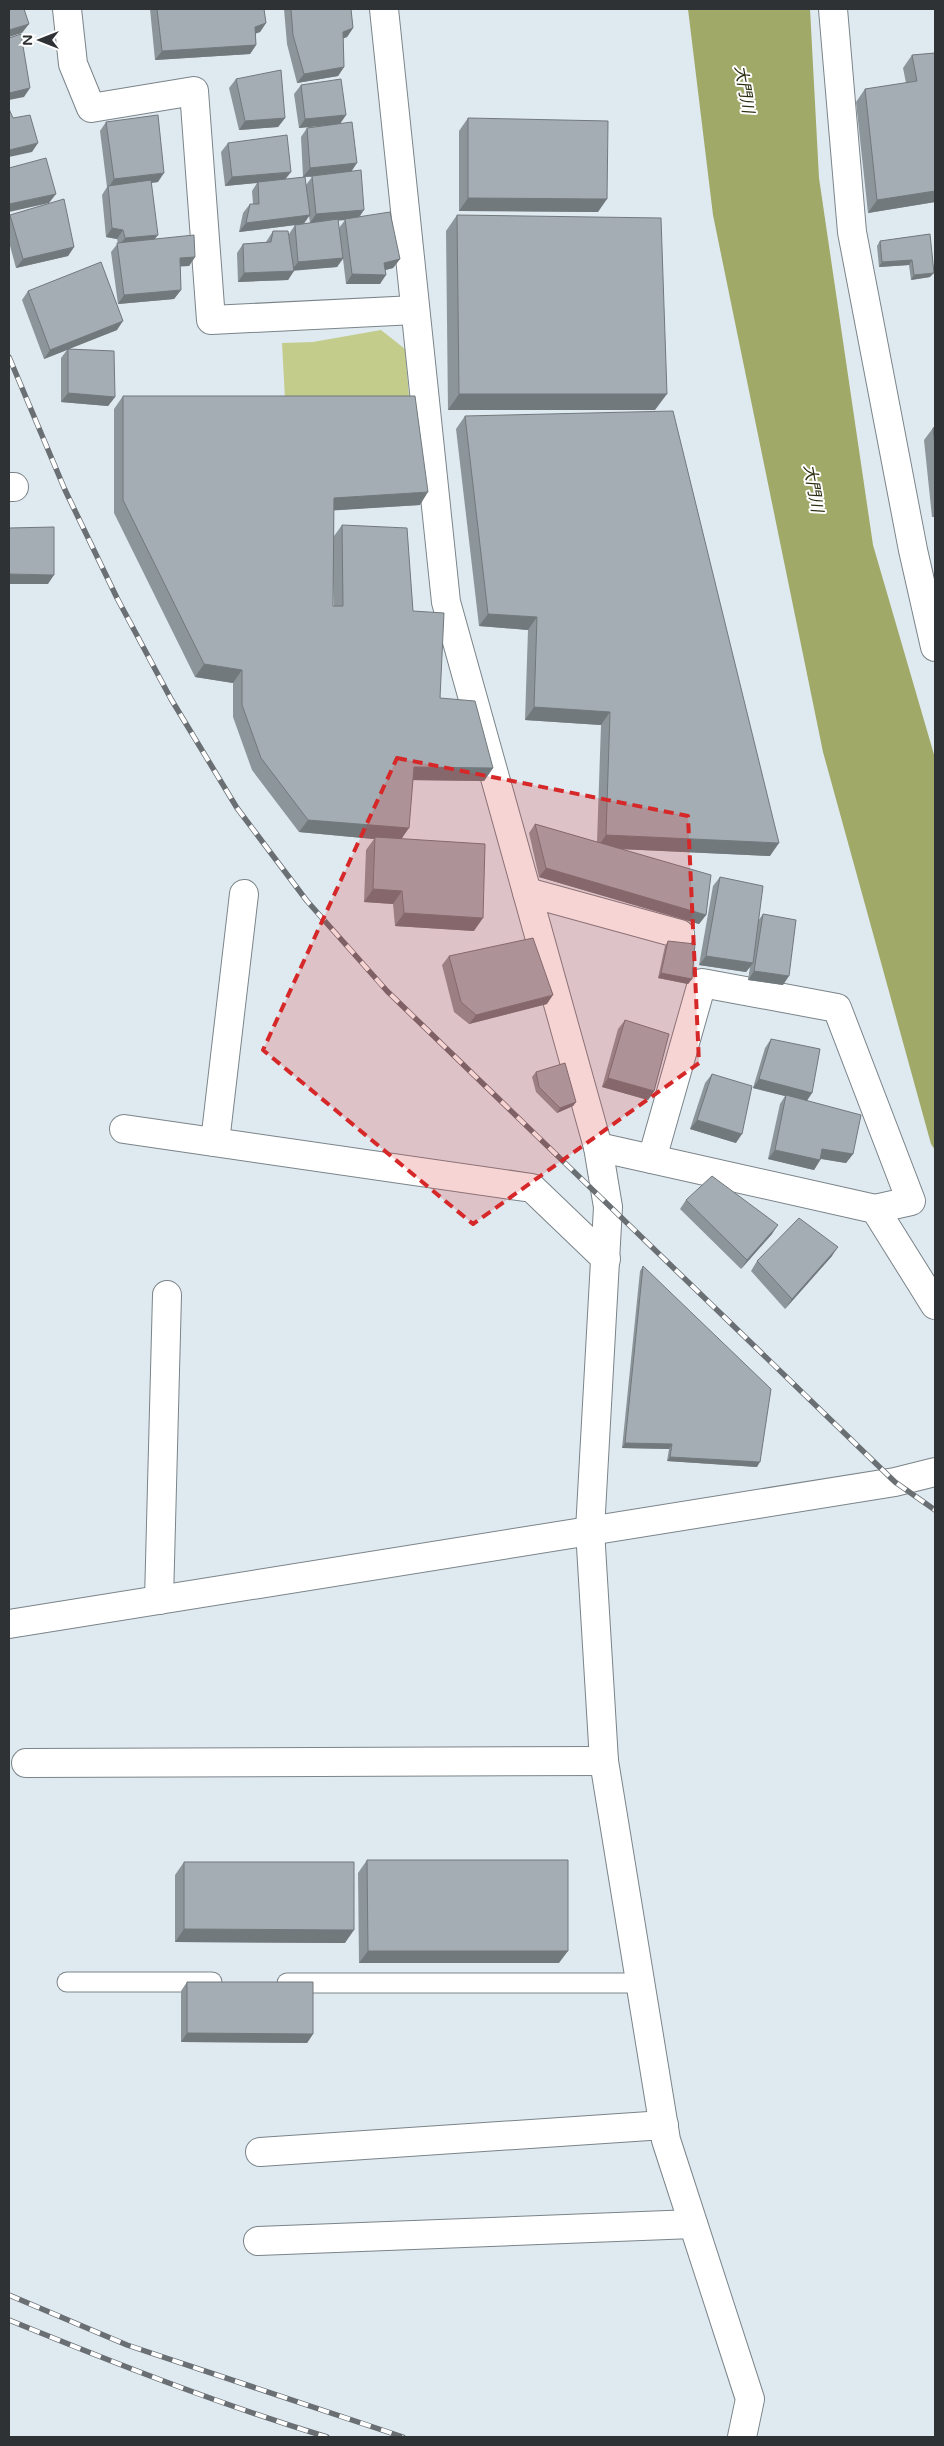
<svg xmlns="http://www.w3.org/2000/svg" width="944" height="2446" viewBox="0 0 944 2446" font-family="'Varela Round','Noto Sans JP',sans-serif">
  <style>
    .green { fill: #c3cc8a }
    .water { fill: #a0a967 }
    .lines { fill: none; stroke-linecap: round; stroke-linejoin: round }
    .service-casing { stroke: #7a8489; stroke-width: 21 }
    .minor-casing { stroke: #7a8489; stroke-width: 30 }
    .service { stroke: #fff; stroke-width: 19 }
    .minor { stroke: #fff; stroke-width: 28 }
    .rail-casing { stroke: #696f73; stroke-width: 5.5 }
    .rail { stroke: #fff; stroke-width: 4; stroke-dasharray: 11; stroke-linecap: butt }
    .wall { fill: #8c959a; fill-rule: evenodd }
    .shaded-wall { fill: #72797d }
    .building { fill: #a3adb3; stroke: #72797d }
    .marked { fill: #d62828; fill-opacity: 0.2; stroke: #d62828; stroke-width: 4; stroke-dasharray: 10 6; stroke-linejoin: round }
    .labels { text-anchor: middle; stroke-width: 4; stroke-linejoin: round; paint-order: stroke }
    .water-label { font-size: 16px; font-style: italic; fill: #2c2f11; stroke: #fff }
  </style>
  <rect width="100%" height="100%" fill="#dfe9f0"/>
  <!-- green -->
  <polygon class="green" points="381,330 405,349 409,397 285,399 282,343 313,342"/>
  <!-- water -->
  <polygon class="water" points="688,9 810,9 819,178 873,545 935,758 935,1150 931,1144 823,752 713,215"/>
  <g class="lines">
    <defs>
      <g id="service">
        <polyline points="67,1982 212,1982"/>
        <polyline points="287,1983 641,1983"/>
      </g>
      <g id="minor">
        <polyline points="67,9 73,64 91,108 194,91 211,320 415,310"/>
        <polyline points="384,9 446,602 598,1147 608,1207 590,1530 604,1761 666,2140 750,2399 742,2437"/>
        <polyline points="833,9 852,232 913,550 935,647"/>
        <polyline points="9,487 14,487"/>
        <polyline points="527,892 680,934"/>
        <polyline points="124,1129 532,1188 606,1259"/>
        <polyline points="215,1142 244,894"/>
        <polyline points="598,1147 875,1209 935,1305"/>
        <polyline points="652,1159 702,983 837,1008 911,1201 875,1209"/>
        <polyline points="159,1600 167,1295"/>
        <polyline points="9,1624 895,1482 935,1472"/>
        <polyline points="26,1763 604,1761"/>
        <polyline points="260,2152 664,2125"/>
        <polyline points="258,2241 693,2224"/>
      </g>
    </defs>
    <!-- service casing -->
    <use href="#service" class="service-casing"/>
    <!-- minor casing -->
    <use href="#minor" class="minor-casing"/>
    <!-- service -->
    <use href="#service" class="service"/>
    <!-- minor -->
    <use href="#minor" class="minor"/>
    <defs>
      <g id="rail">
        <polyline points="9,357 65,490 117,598 171,699 237,808 307,901 387,991 895,1482 935,1510"/>
        <polyline points="9,2295 127,2345 403,2437"/>
        <path d="M9 2320C114 2363 219 2404 327 2437"/>
      </g>
    </defs>
    <!-- rail casing -->
    <use href="#rail" class="rail-casing"/>
    <!-- rail -->
    <use href="#rail" class="rail"/>
  </g>
  <!-- wall -->
  <g class="wall">
    <polygon points="150,9 264,9 266,23 260,32 256,33 256,45 250,54 155,60"/>
    <polygon points="284,9 351,9 353,28 347,37 343,38 344,67 338,76 297,83 287,44"/>
    <polygon points="935,53 935,202 868,213 856,102 865,89 906,83 903,68 912,55"/>
    <polygon points="236,79 285,118 278,127 239,130 229,88"/>
    <path d="M301 85 346 115 340 123 352 171 359 217 400 259 393 268 385 270 380 284H346L343 259 337 267 294 270 288 280 238 282 237 253 243 244 266 242 273 231 289 240V234L295 225 239 232 243 213 250 204H253L252 191 257 183 225 186 221 152 228 143 286 179 303 177 301 137 307 128 326 125 299 128 294 94ZM305 177H312L306 185ZM309 216 310 223 304 224ZM338 220H345L339 228Z"/>
    <polygon points="468,118 598,212 459,211 459,131"/>
    <polygon points="106,122 158,182 151,183 154,239 195,257 189,266 180,266 181,290 174,299 118,304 111,252 118,243 117,239 106,237 102,195 107,187 100,131"/>
    <polygon points="10,215 74,247 68,256 16,268 9,242 9,216"/>
    <polygon points="457,215 655,410 448,410 446,231"/>
    <polygon points="930,234 930,277 911,280 909,265 879,267 877,246 880,241"/>
    <polygon points="28,291 117,330 68,349 115,397 108,406 61,402 61,358 67,350 44,359 22,300"/>
    <path d="M123 396 420 505 334 510V536L342 525 413 611 440 698 493 768 484 781 413 780 402 839 474 931 395 926 393 904 364 902 366 850 374 839 299 832 252 770 233 717V683L195 677 114 513V409ZM333 575 334 606H333Z"/>
    <polygon points="465,416 770,856 622,849 706,915 699,924 539,877 529,833 535,824 597,842 601,725 525,720 528,630 479,626 456,429"/>
    <polygon points="935,427 935,517 932,517 924,440 933,428"/>
    <polygon points="720,877 758,921 763,914 783,985 748,980 750,967 746,972 699,965 713,886"/>
    <polygon points="668,941 692,979 688,984 658,978 665,946"/>
    <polygon points="449,956 547,1004 469,1024 454,1012 442,965"/>
    <polygon points="625,1020 654,1091 648,1100 602,1087 618,1029"/>
    <polygon points="771,1039 812,1093 807,1100 853,1154 846,1163 821,1159 814,1170 768,1159 780,1104 785,1096 753,1088 765,1048"/>
    <polygon points="536,1072 576,1102 573,1106 557,1113 536,1092 532,1077"/>
    <polygon points="712,1074 736,1143 690,1129 705,1083"/>
    <polygon points="686,1200 772,1234 741,1269 680,1209"/>
    <polygon points="832,1256 785,1309 751,1271 757,1261"/>
    <polygon points="643,1266 757,1467 667,1461 669,1449 622,1448 640,1271"/>
    <polygon points="367,1860 559,1963 359,1963 358,1873"/>
    <polygon points="184,1862 345,1943 175,1942 175,1875"/>
    <polygon points="187,1982 313,2034 307,2043 181,2042 181,1991"/>
  </g>
  <!-- shaded-wall -->
  <g class="shaded-wall">
    <polygon points="266,23 260,32 249,36 255,27"/>
    <polygon points="29,24 22,33 9,37 9,30"/>
    <polygon points="353,28 347,37 337,41 343,32"/>
    <polygon points="256,45 250,54 155,60 162,51"/>
    <polygon points="344,67 338,76 297,83 304,74"/>
    <polygon points="30,88 24,97 9,100 9,93"/>
    <polygon points="346,115 340,124 299,128 305,119"/>
    <polygon points="285,118 278,127 239,130 245,121"/>
    <polygon points="38,143 32,152 9,157 9,150"/>
    <polygon points="357,163 351,172 303,177 310,168"/>
    <polygon points="291,172 284,181 258,182 257,183 225,186 232,177"/>
    <polygon points="164,173 158,182 108,188 114,179"/>
    <polygon points="935,191 935,202 868,213 877,200"/>
    <polygon points="56,194 49,203 9,212 9,204"/>
    <polygon points="468,198 607,199 598,212 459,211"/>
    <polygon points="364,210 358,219 310,223 316,214"/>
    <polygon points="310,215 303,224 239,232 246,223"/>
    <polygon points="112,228 123,230 117,239 106,237"/>
    <polygon points="158,235 151,244 118,247 125,238"/>
    <polygon points="74,247 68,256 16,268 23,259"/>
    <polygon points="195,257 189,266 173,267 180,258"/>
    <polygon points="343,258 337,267 291,271 298,262"/>
    <polygon points="400,259 393,268 378,272 384,263"/>
    <polygon points="912,260 909,265 879,267 882,262"/>
    <polygon points="294,271 288,280 238,282 244,273"/>
    <polygon points="934,273 930,277 911,280 914,275"/>
    <polygon points="352,274 386,275 380,284 346,284"/>
    <polygon points="181,290 174,299 118,304 124,295"/>
    <polygon points="123,321 117,330 44,359 50,350"/>
    <polygon points="68,393 115,397 108,406 61,402"/>
    <polygon points="459,394 667,394 655,410 448,410"/>
    <polygon points="428,492 420,505 325,511 334,498"/>
    <polygon points="9,574 54,575 48,584 9,584"/>
    <polygon points="488,614 537,617 528,630 479,626"/>
    <polygon points="204,664 242,670 233,683 195,677"/>
    <polygon points="534,707 610,712 601,725 525,720"/>
    <polygon points="414,767 493,768 484,781 405,780"/>
    <polygon points="308,820 409,828 400,841 375,837 374,839 299,832"/>
    <polygon points="606,835 779,843 770,856 597,848"/>
    <polygon points="546,868 706,915 699,924 539,877"/>
    <polygon points="373,889 402,891 393,904 364,902"/>
    <polygon points="404,913 483,918 474,931 395,926"/>
    <polygon points="706,956 753,963 746,972 699,965"/>
    <polygon points="754,971 789,976 783,985 748,980"/>
    <polygon points="661,973 692,979 688,984 658,978"/>
    <polygon points="553,995 547,1004 469,1024 476,1015"/>
    <polygon points="608,1078 654,1091 648,1100 602,1087"/>
    <polygon points="759,1079 812,1093 806,1102 786,1095 785,1096 753,1088"/>
    <polygon points="576,1102 573,1106 557,1113 560,1108"/>
    <polygon points="697,1120 742,1134 736,1143 690,1129"/>
    <polygon points="822,1149 853,1154 846,1163 816,1158"/>
    <polygon points="775,1150 820,1160 814,1170 768,1159"/>
    <polygon points="778,1225 772,1234 741,1269 747,1260"/>
    <polygon points="838,1247 832,1256 785,1309 792,1299"/>
    <polygon points="625,1443 672,1444 669,1449 622,1448"/>
    <polygon points="670,1457 760,1462 757,1467 667,1461"/>
    <polygon points="184,1929 354,1930 345,1943 175,1942"/>
    <polygon points="368,1951 568,1951 559,1963 359,1963"/>
    <polygon points="187,2033 313,2034 307,2043 181,2042"/>
  </g>
  <!-- building -->
  <g class="building">
    <polygon points="9,9 24,9 29,24 9,30"/>
    <polygon points="157,9 264,9 266,23 255,27 256,45 162,51"/>
    <polygon points="291,9 351,9 353,28 343,32 344,67 304,74 293,35"/>
    <polygon points="21,34 30,88 9,93 9,38"/>
    <polygon points="935,53 935,191 877,200 865,89 917,81 912,55"/>
    <polygon points="281,70 285,118 245,121 236,79"/>
    <polygon points="341,79 346,115 305,119 301,85"/>
    <polygon points="9,109 13,118 30,115 38,143 9,150"/>
    <polygon points="158,115 164,173 114,179 106,122"/>
    <polygon points="468,118 608,121 607,199 468,198"/>
    <polygon points="352,122 357,163 310,168 307,128"/>
    <polygon points="287,135 291,172 232,177 228,143"/>
    <polygon points="46,158 56,194 9,204 9,168"/>
    <polygon points="361,170 364,210 316,214 312,176"/>
    <polygon points="305,177 310,215 246,223 250,204 259,204 258,182"/>
    <polygon points="151,180 158,235 125,238 123,230 112,228 108,186"/>
    <polygon points="64,199 74,247 23,259 10,215"/>
    <polygon points="390,212 400,259 384,263 386,275 352,274 345,219"/>
    <polygon points="457,215 661,218 667,394 459,394"/>
    <polygon points="338,219 343,258 298,262 295,225"/>
    <polygon points="273,231 288,231 294,271 244,273 243,244 271,242"/>
    <polygon points="930,234 934,273 914,275 912,260 882,262 880,241"/>
    <polygon points="194,235 195,257 180,258 181,290 124,295 117,243"/>
    <polygon points="101,262 123,321 50,350 28,291"/>
    <polygon points="68,349 114,351 115,397 68,393"/>
    <polygon points="123,396 415,396 428,492 334,498 333,606 343,606 342,525 407,528 413,611 444,613 440,698 475,701 493,768 414,767 409,828 308,820 261,758 242,705 242,670 204,664 123,500"/>
    <polygon points="673,411 779,843 606,835 610,712 534,707 537,617 488,614 465,416"/>
    <polygon points="935,427 935,446 933,428"/>
    <polygon points="54,527 54,575 9,574 9,528"/>
    <polygon points="535,824 711,875 706,915 546,868"/>
    <polygon points="375,837 485,844 483,918 404,913 402,891 373,889"/>
    <polygon points="720,877 763,886 753,963 706,956"/>
    <polygon points="763,914 796,920 789,976 754,971"/>
    <polygon points="533,938 553,995 476,1015 461,1002 449,956"/>
    <polygon points="668,941 695,944 692,979 661,973"/>
    <polygon points="625,1020 669,1034 654,1091 608,1078"/>
    <polygon points="771,1039 820,1049 812,1093 759,1079"/>
    <polygon points="565,1063 576,1102 560,1108 539,1087 536,1072"/>
    <polygon points="712,1074 752,1086 742,1134 697,1120"/>
    <polygon points="786,1095 861,1115 853,1154 822,1149 820,1160 775,1150"/>
    <polygon points="712,1176 778,1225 747,1260 686,1200"/>
    <polygon points="799,1218 838,1247 792,1299 757,1261"/>
    <polygon points="643,1266 771,1389 760,1462 670,1457 672,1444 625,1443"/>
    <polygon points="367,1860 568,1860 568,1951 368,1951"/>
    <polygon points="184,1862 354,1862 354,1930 184,1929"/>
    <polygon points="187,1982 313,1982 313,2034 187,2033"/>
  </g>
  <!-- marked area -->
  <path class="marked" d="M397 758 688 816 699 1063 473 1224 263 1050Z"/>
  <g class="labels">
    <!-- water labels -->
    <g class="water-label">
      <text transform="translate(745 89) rotate(80)" y="6">大門川</text>
      <text transform="translate(814 488) rotate(80)" y="6">大門川</text>
    </g>
  </g>
  <!-- border -->
  <rect width="944" height="2446" fill="none" stroke="#2e3234" stroke-width="20"/>
  <!-- north arrow -->
  <g transform="translate(40 40) rotate(270)" stroke="#ffffff" stroke-width="4" paint-order="stroke">
  <path d="M0-4L9 19L0 12L-9 19Z" fill="#2e3234"/>
  <text y="-8" font-size="14" font-weight="bold" text-anchor="middle" fill="#2e3234">N</text>
  </g>
</svg>
